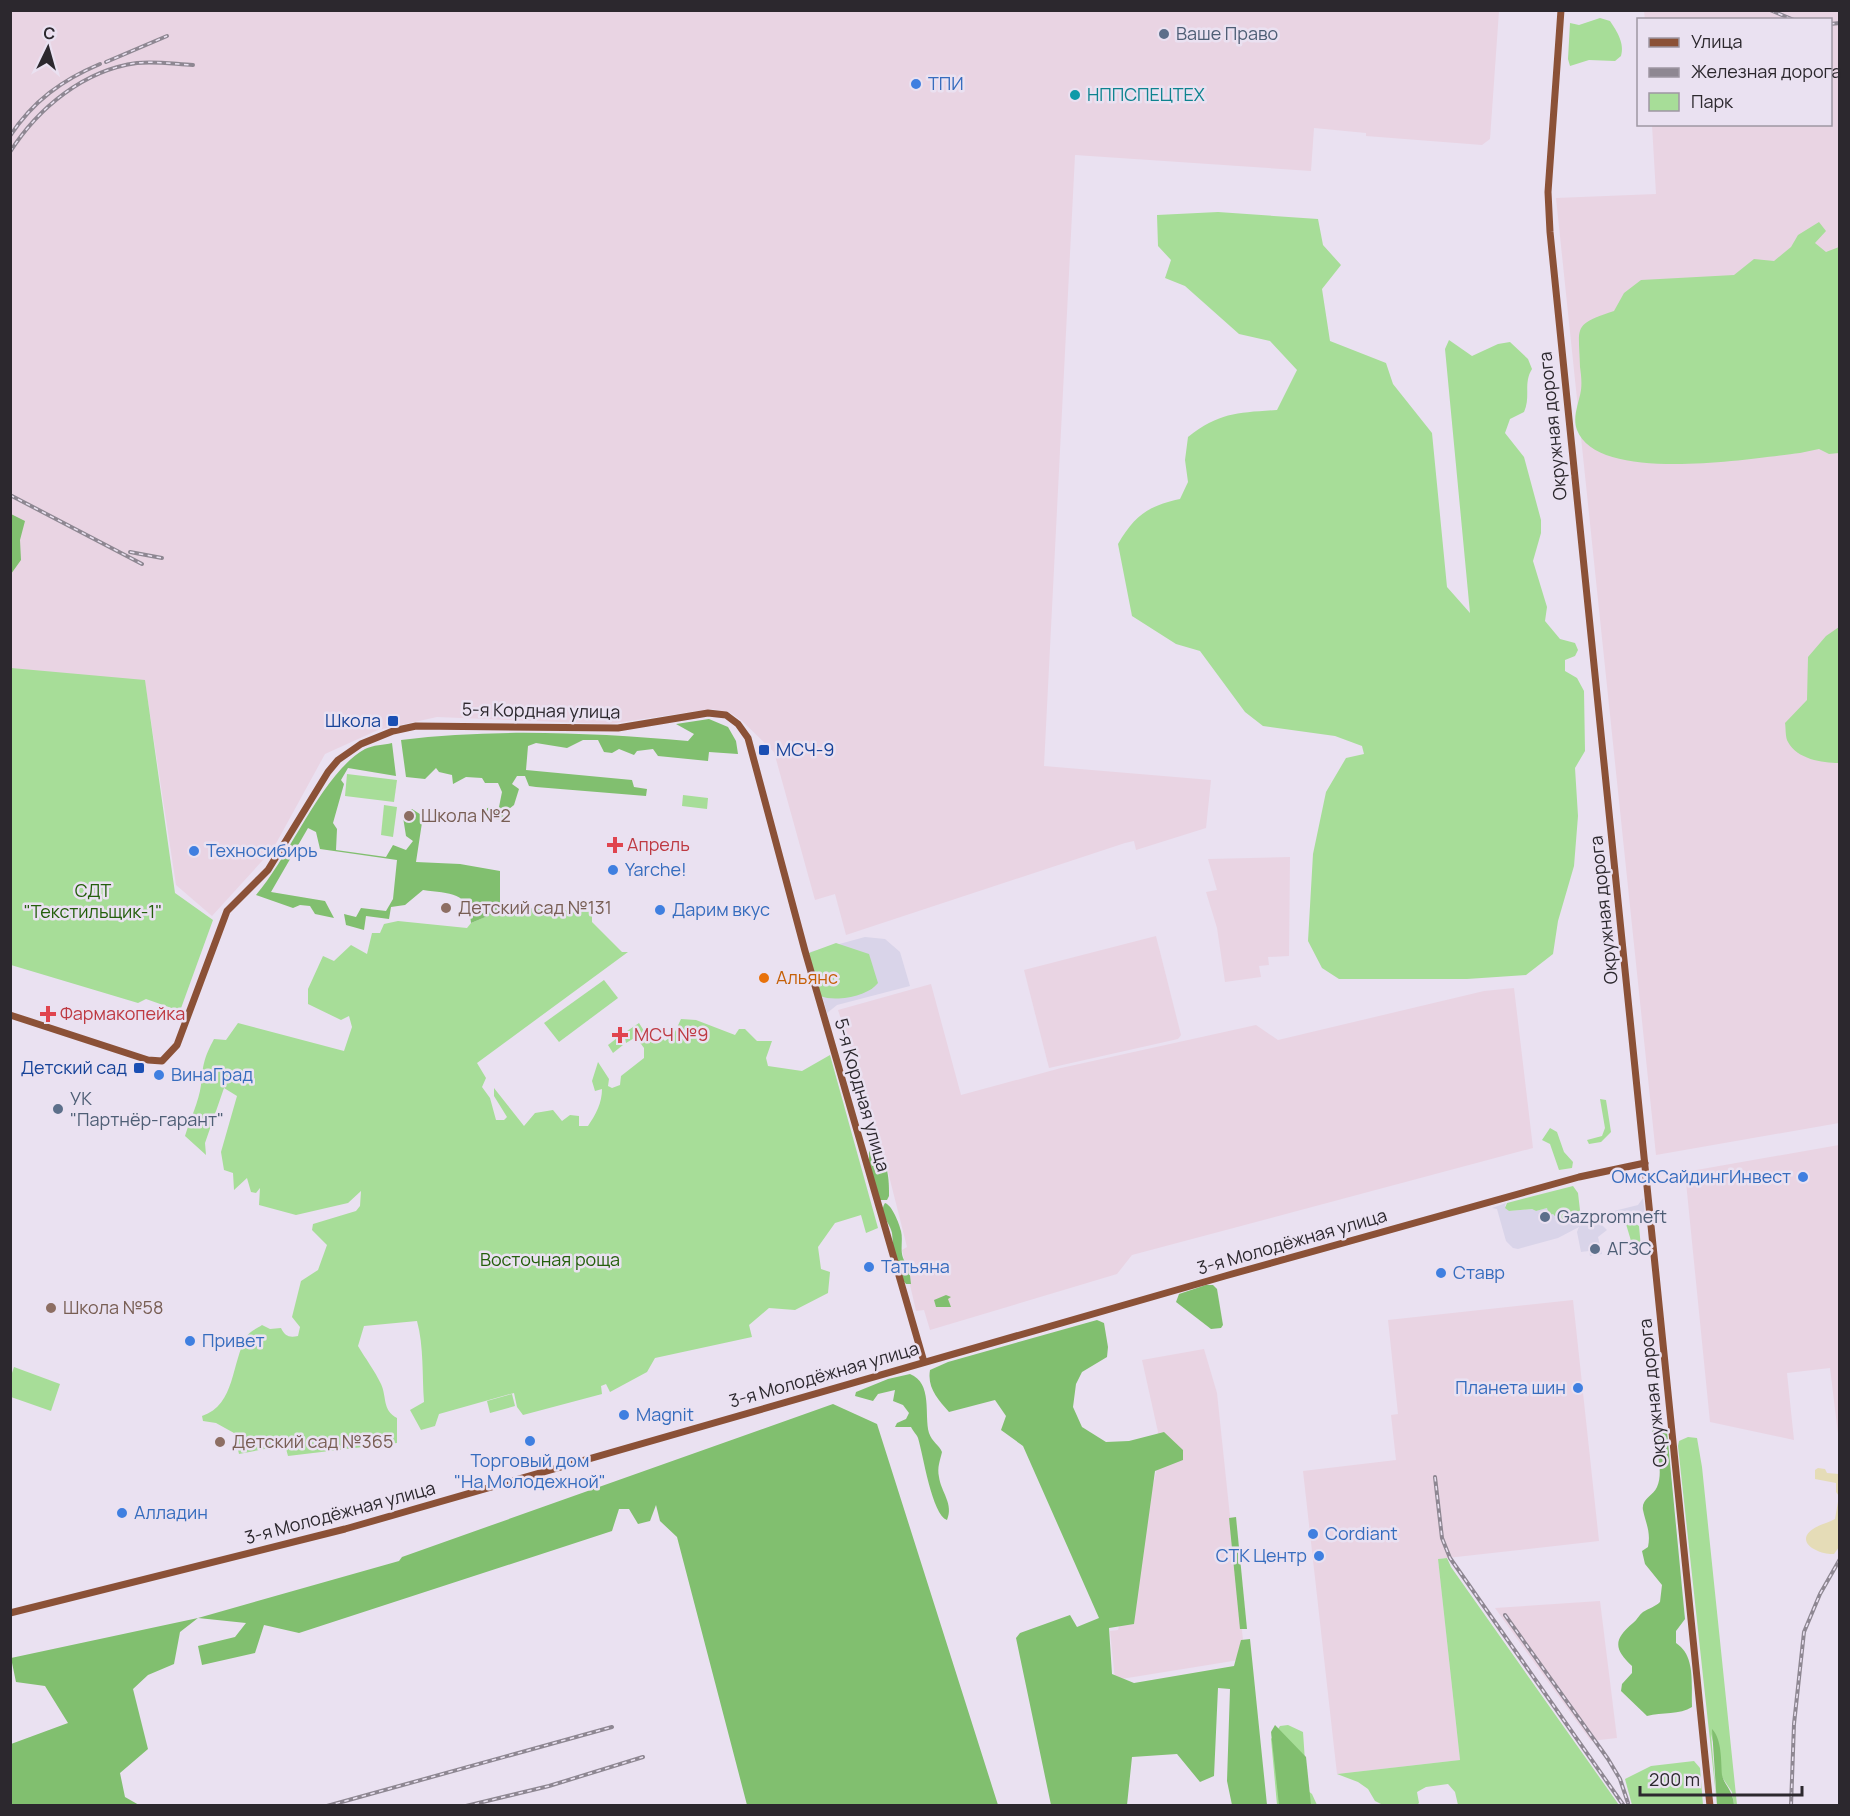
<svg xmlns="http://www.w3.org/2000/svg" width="1850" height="1816" viewBox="0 0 1850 1816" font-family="Manrope,sans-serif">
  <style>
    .commercial { fill: #d9d4e9 }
    .industrial { fill: #e9d4e3 }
    .green { fill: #a7dd98 }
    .forest { fill: #81bf6f }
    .sand { fill: #e5dcb7 }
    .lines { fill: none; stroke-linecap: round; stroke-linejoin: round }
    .secondary { stroke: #8b5137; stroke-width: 7 }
    .rail-casing { stroke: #8e8792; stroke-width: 4 }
    .rail { stroke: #eae1f1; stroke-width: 1.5; stroke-dasharray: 4.5; stroke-linecap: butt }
    .service-dot { fill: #5c6f8a; stroke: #eae1f1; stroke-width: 2 }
    .shop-dot { fill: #3f7fe0; stroke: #eae1f1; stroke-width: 2 }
    .culture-dot { fill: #0f9aa8; stroke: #eae1f1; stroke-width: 2 }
    .transit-dot { fill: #1a4fb4; stroke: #eae1f1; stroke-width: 2 }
    .education-dot { fill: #8d6e63; stroke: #eae1f1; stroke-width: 2 }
    .health-dot { fill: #e0444e; stroke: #eae1f1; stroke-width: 2 }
    .food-dot { fill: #e8710a; stroke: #eae1f1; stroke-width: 2 }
    .labels { text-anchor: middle; stroke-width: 5; stroke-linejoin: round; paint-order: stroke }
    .service-label { font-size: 18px; fill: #4e5e75; stroke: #eae1f1; text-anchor: start }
    .shop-label { font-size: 18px; fill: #366cbe; stroke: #eae1f1; text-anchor: start }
    .culture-label { font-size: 18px; fill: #0d838f; stroke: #eae1f1; text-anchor: start }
    .street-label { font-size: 18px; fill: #2c282e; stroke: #eae1f1 }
    .transit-label { font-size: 18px; fill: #164399; stroke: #eae1f1; text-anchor: end }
    .education-label { font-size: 18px; fill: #785e54; stroke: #eae1f1; text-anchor: start }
    .health-label { font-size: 18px; fill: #be3a42; stroke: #eae1f1; text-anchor: start }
    .park-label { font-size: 18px; fill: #245f0c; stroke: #eae1f1 }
    .food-label { font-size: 18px; fill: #c56008; stroke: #eae1f1; text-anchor: start }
  </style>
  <rect width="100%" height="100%" fill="#eae1f1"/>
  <!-- commercial -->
  <g class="commercial">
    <polygon points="865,937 885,939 900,952 910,986 837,1005 827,1013 810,952"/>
    <polygon points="1643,1198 1646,1223 1639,1217 1629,1215 1601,1224 1607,1230 1598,1237 1602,1254 1590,1256 1589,1251 1581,1252 1577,1232 1579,1227 1558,1238 1518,1249 1513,1248 1506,1241 1497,1209 1492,1208 1506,1203 1505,1206 1509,1211 1532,1209 1536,1211 1547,1208 1562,1224 1638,1205"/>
  </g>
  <!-- industrial -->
  <g class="industrial">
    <polygon points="10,11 1499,11 1490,139 1482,145 1366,136 1366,133 1314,128 1311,171 1075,155 1044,766 1211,780 1206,828 1136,850 1134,841 1125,843 846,935 835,894 815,900 774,752 742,721 729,712 711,709 609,724 437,717 378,730 325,754 273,849 212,916 176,885 145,682 11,669"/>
    <polygon points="1644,11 1839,11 1839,1123 1656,1155 1556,198 1656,194 1652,125 1830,124 1830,20 1645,20"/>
    <polygon points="1290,857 1289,956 1268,957 1269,965 1259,966 1261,977 1225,982 1217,928 1206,892 1217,890 1208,859"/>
    <polygon points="1156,936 1181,1035 1178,1039 1049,1068 1024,970"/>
    <polygon points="931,984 961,1095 1061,1068 1256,1025 1278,1040 1484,991 1514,988 1533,1148 1132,1255 1117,1274 930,1330 924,1310 916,1311 902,1250 907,1247 884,1156 871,1151 866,1130 871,1124 866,1117 853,1077 857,1069 838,1010"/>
    <polygon points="1839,1145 1839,1442 1830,1368 1787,1373 1794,1440 1710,1422 1685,1172"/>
    <polygon points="1573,1300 1599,1541 1438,1559 1460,1760 1337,1774 1303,1471 1396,1460 1391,1415 1398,1414 1388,1320"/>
    <polygon points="1204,1349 1217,1393 1245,1659 1115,1680 1110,1631 1118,1630 1128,1594 1157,1468 1152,1468 1158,1432 1142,1360"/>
    <polygon points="1600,1601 1617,1738 1591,1741 1495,1608"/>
  </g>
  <!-- green -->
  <g class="green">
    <path d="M1600 18 1610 21C1617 31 1625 44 1621 56L1615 61 1589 60 1570 66 1568 59 1570 23 1579 25Z"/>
    <path d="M1218 212 1318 219 1323 245 1341 265 1322 289 1330 341 1386 363 1393 384 1432 433 1447 587 1470 613 1445 349 1449 340 1472 356 1498 344 1510 342 1528 359 1532 369C1523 383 1531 397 1524 412L1510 419 1505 433 1524 457 1541 520V533L1533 561 1547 607 1545 621 1560 639 1575 643 1578 650 1575 656 1565 660V671L1577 678 1584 691 1585 751 1575 768 1578 816 1574 866 1558 921 1553 954 1526 975 1467 979H1339L1322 968 1308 941 1313 854 1326 792 1346 758 1364 754 1362 746 1335 736 1263 726 1245 712 1200 651 1176 644 1132 616 1118 544C1135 515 1148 506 1180 499L1188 482 1185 460 1188 437C1220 412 1238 413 1277 410L1297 370 1270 341 1239 334 1185 286 1165 278 1171 260 1158 246 1157 215Z"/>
    <path d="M1819 222 1826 231 1815 243 1826 252 1839 247V453L1829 454 1819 449 1800 453C1754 458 1598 485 1577 430 1572 417 1579 403 1581 390 1582 382 1581 374 1580 367 1579 326 1572 325 1614 311L1624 293 1641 280 1734 275 1754 259 1774 261 1791 247 1798 235Z"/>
    <path d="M1839 627V763C1822 763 1797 759 1788 742 1785 737 1786 728 1785 723L1807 700 1808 657 1826 636Z"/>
    <polygon points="11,668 145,680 175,893 213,920 180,1011 146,999 138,1003 11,965"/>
    <polygon points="347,774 397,780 394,802 345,796"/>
    <polygon points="683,795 708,798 707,809 682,806"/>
    <polygon points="384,805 397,807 393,837 381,835"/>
    <path d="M509 907 592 912V922L622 952H628L477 1063 486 1078 482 1087 490 1098 496 1120H504L507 1117 494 1096V1088L524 1126 535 1113 553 1110 562 1121 570 1115 579 1116V1126H588C596 1114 602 1103 602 1089L595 1091 592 1081 598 1062 609 1079 608 1086 612 1088 620 1085 621 1076 644 1058V1048L636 1037 626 1043 624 1033 639 1023 651 1042 659 1035 665 1041 674 1034 681 1019 696 1020 735 1035 739 1029H745L757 1041H772L766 1058 768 1066 802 1071 830 1055 878 1228 866 1233 861 1215 835 1223 818 1247 821 1269 830 1272 828 1293 795 1310 769 1308 749 1325 752 1337 655 1358 647 1372 610 1392 606 1384 601 1386 602 1394 523 1415 517 1407 514 1393 439 1414 435 1426 421 1430 410 1410 424 1402C422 1375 424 1347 417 1321L364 1326 358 1346C365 1358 375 1371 381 1384 387 1397 382 1410 397 1418V1443L288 1456 285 1445 239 1454 234 1433 216 1423 203 1421 202 1416C236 1405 231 1362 247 1336 250 1331 258 1328 262 1325L270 1329 281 1328C285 1336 289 1338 298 1336L300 1327 292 1317 301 1281 318 1270 327 1245 312 1230 313 1224 356 1211 360 1206 361 1191 348 1203 296 1215 259 1205 260 1188 256 1193 251 1192 247 1178 234 1190 233 1173 224 1170 221 1152 237 1096 224 1088 205 1143 206 1155 185 1136C190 1120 199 1101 201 1085 203 1064 204 1058 214 1039L226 1040 238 1023 344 1051 352 1027 349 1016 341 1020 308 1004V989L323 956 334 961 351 945 367 954 372 933H380L384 924 398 921 467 928 471 923Z"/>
    <path d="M836 943 869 954 878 983C867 997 835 1002 820 996L809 953Z"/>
    <polygon points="604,980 618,998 559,1042 544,1023"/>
    <polygon points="621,1035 623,1045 613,1053 608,1045"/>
    <polygon points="1600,1099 1606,1100 1611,1132 1601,1142 1589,1144 1587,1140 1602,1136 1605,1128"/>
    <polygon points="1550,1128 1557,1132 1564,1152 1573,1162 1572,1168 1559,1170 1550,1144 1542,1140"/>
    <polygon points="1573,1186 1578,1193 1581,1219 1562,1224 1553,1214 1549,1215 1547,1208 1536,1211 1532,1209 1509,1211 1505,1208 1507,1203"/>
    <polygon points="1626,1224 1636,1224 1639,1226 1641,1248 1638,1252 1634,1251"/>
    <polygon points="14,1367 60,1384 51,1411 11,1397 11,1376"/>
    <polygon points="512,1394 515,1406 490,1413 487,1401"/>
    <polygon points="1688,1437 1697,1438 1702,1467 1737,1805 1734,1805 1732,1792 1722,1777 1711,1734 1717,1805 1678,1446 1679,1441"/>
    <polygon points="1447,1558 1451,1567 1619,1805 1458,1805 1455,1792 1448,1784 1426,1787 1417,1792 1419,1803 1417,1805 1383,1805 1375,1801 1368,1789 1358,1782 1337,1774 1460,1760 1438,1559"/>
    <polygon points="1288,1725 1303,1732 1307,1790 1312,1794 1317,1805 1277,1805 1271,1739 1280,1726"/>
    <polygon points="1694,1761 1700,1768 1703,1805 1632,1805 1625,1779 1651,1766"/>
  </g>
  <!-- forest -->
  <g class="forest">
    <polygon points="11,514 25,521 20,540 21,560 11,574"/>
    <path d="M709 719 728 727 736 741 738 754 709 752 708 761 658 756 653 749 637 751 634 755 619 749 612 753 604 752 598 740H583L567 748 536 743 528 746 526 770 632 780 634 787 647 789 646 796 536 787 529 786 525 776H517L512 784 519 789 514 805 504 813 503 820 486 818 487 808 499 807 502 792 498 783H485L482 778 466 777 453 784 452 775 439 772 436 768 425 779 406 777 401 740C495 728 594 733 688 741L694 734 676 724Z"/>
    <path d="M392 743 396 776 348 768 341 780 344 784 333 823 337 829 336 850 386 857 393 845 406 850 413 841 406 836 403 817 412 809 423 816 416 862 460 864 500 871V911L471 923C469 891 450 894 423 890L405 905 391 907 389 919 366 916 364 930 346 925 344 914 356 917 361 908 386 911 393 899 397 860 320 849 316 832 308 828 271 892 325 901 334 918 315 914 310 906 300 905 293 908 256 895C290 856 323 772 365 749 373 745 384 745 392 743Z"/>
    <path d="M873 1150C889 1158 889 1181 889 1196L887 1200H880L869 1163V1151Z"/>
    <path d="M885 1203C892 1205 899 1223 901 1231 904 1243 897 1256 909 1266L911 1284H906C893 1270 894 1251 892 1233 890 1222 878 1214 885 1203Z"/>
    <polygon points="1206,1285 1213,1285 1217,1289 1223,1325 1221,1328 1211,1329 1176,1302 1179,1294"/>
    <polygon points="946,1295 951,1297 948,1299 951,1307 936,1307 934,1300"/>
    <path d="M1097 1320 1104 1323 1108 1347 1107 1357 1082 1372 1076 1384 1073 1407 1082 1427 1106 1442 1129 1441 1164 1432 1183 1450V1460L1155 1471 1134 1624 1109 1628 1112 1674 1134 1683 1234 1666 1241 1640 1250 1639 1267 1805H1232L1227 1781 1230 1689 1218 1688 1214 1776 1200 1782 1177 1754 1132 1757 1127 1805H1051L1016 1638 1020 1633 1070 1615 1077 1627 1099 1618 1023 1446 1001 1430 1006 1416 995 1400 949 1412C938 1399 927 1388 930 1370L948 1362Z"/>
    <path d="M910 1374C933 1383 924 1415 929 1433 932 1442 939 1445 942 1452 940 1461 937 1467 939 1477 941 1492 954 1504 947 1520 932 1515 923 1454 918 1438 917 1435 913 1431 911 1427H895L897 1423 906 1419 909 1413 903 1405 893 1401 895 1390 878 1394 873 1401 855 1396 856 1392 888 1379Z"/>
    <polygon points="833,1404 877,1424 998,1805 747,1805 677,1537 660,1521 656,1505 650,1521 638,1524 629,1509 619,1509 612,1531 299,1633 264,1625 255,1653 202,1665 198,1646 235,1637 246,1623 198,1618 180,1632 174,1664 148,1675 133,1689 148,1749 120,1773 125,1797 139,1805 11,1805 11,1744 68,1723 45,1686 16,1682 11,1658 198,1618 399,1561 402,1557"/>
    <path d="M1663 1425 1667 1432 1685 1619 1676 1631V1643C1696 1656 1691 1684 1692 1707 1680 1715 1662 1712 1647 1716L1621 1691 1622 1684 1632 1673V1666C1614 1649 1613 1640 1633 1623 1637 1620 1639 1615 1643 1612 1649 1608 1655 1607 1660 1602L1662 1585 1645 1564 1642 1551 1648 1547C1651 1532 1646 1524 1643 1510 1641 1499 1653 1496 1657 1487 1664 1472 1656 1446 1652 1431Z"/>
    <polygon points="1236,1517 1247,1629 1240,1629 1229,1518"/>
    <polygon points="1275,1725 1306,1757 1311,1805 1279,1805 1271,1732"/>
    <path d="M1712 1729C1722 1739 1721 1761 1722 1775 1724 1785 1733 1790 1734 1805H1717Z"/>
  </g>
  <!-- sand -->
  <path class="sand" d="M1818 1468 1825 1469 1827 1473 1839 1474V1547L1834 1554C1821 1555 1793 1543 1813 1529 1820 1524 1828 1523 1835 1519L1839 1496 1836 1492V1483L1815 1479V1470Z"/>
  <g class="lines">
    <!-- secondary -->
    <g class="secondary">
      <polyline points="1561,10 1548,192 1550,232 1710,1806"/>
      <polyline points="10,1015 148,1060 162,1061 177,1045 227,911 268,870 328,772 338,760 361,744 393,731 416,726 618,728 708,713 726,715 738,724 748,738 805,951 924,1362"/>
      <polyline points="10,1613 345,1529 1225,1276 1579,1177 1645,1163"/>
    </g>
    <defs>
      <g id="rail">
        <polyline points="1770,10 1794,20"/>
        <polyline points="1830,24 1840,23"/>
        <polyline points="106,62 167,36"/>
        <path d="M10 136C33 101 62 80 100 64"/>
        <path d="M10 152C38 108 84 70 137 63 155 61 174 64 193 65"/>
        <polyline points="10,495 142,564"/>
        <polyline points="130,552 162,558"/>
        <polyline points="1435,1477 1442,1538 1450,1558 1624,1806"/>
        <polyline points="1505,1615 1608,1759 1620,1779 1628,1803"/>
        <polyline points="327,1806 612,1727"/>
        <polyline points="466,1806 549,1786 643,1757"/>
        <polyline points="1791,1806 1794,1724 1804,1632 1820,1594 1840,1559"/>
      </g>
    </defs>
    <!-- rail casing -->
    <use href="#rail" class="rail-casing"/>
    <!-- rail -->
    <use href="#rail" class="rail"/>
  </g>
  <!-- markers -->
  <g class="service-dot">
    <circle cx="1164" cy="34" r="6"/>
    <circle cx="58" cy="1109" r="6"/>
    <circle cx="1545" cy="1217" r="6"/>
    <circle cx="1595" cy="1249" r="6"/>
  </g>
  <g class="shop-dot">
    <circle cx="916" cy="84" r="6"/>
    <circle cx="194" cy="851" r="6"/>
    <circle cx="613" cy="870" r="6"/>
    <circle cx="660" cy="910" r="6"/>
    <circle cx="159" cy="1075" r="6"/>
    <circle cx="1803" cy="1177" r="6"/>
    <circle cx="869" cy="1267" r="6"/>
    <circle cx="1441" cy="1273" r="6"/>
    <circle cx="190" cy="1341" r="6"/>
    <circle cx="1578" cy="1388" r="6"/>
    <circle cx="624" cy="1415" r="6"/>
    <circle cx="530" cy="1441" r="6"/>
    <circle cx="122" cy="1513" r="6"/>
    <circle cx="1313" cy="1534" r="6"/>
    <circle cx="1319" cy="1556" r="6"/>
  </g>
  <circle class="culture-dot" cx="1075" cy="95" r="6"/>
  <g class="transit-dot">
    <rect x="387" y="715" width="12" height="12" rx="3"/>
    <rect x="758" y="744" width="12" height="12" rx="3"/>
    <rect x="133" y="1062" width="12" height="12" rx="3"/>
  </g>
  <g class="education-dot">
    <circle cx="409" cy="816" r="6"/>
    <circle cx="446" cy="908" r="6"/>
    <circle cx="51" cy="1308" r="6"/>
    <circle cx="220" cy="1442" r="6"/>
  </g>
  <g class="health-dot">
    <path d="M612 836h6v6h6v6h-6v6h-6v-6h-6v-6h6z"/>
    <path d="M45 1005h6v6h6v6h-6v6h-6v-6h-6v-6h6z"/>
    <path d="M617 1026h6v6h6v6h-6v6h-6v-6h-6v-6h6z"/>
  </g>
  <circle class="food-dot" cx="764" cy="978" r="6"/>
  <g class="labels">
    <!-- service labels -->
    <g class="service-label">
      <text x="1176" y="40">Ваше Право</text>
      <text x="70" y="1105">УК<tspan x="70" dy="21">"Партнёр-гарант"</tspan></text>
      <text x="1557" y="1223">Gazpromneft</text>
      <text x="1607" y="1255">АГЗС</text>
    </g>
    <!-- shop labels -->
    <g class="shop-label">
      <text x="928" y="90">ТПИ</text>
      <text x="206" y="857">Техносибирь</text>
      <text x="625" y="876">Yarche!</text>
      <text x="672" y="916">Дарим вкус</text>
      <text x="171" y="1081">ВинаГрад</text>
      <text x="1791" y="1183" text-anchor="end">ОмскСайдингИнвест</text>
      <text x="881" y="1273">Татьяна</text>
      <text x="1453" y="1279">Ставр</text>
      <text x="202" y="1347">Привет</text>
      <text x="1566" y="1394" text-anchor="end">Планета шин</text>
      <text x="636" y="1421">Magnit</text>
      <text x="530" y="1467" text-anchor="middle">Торговый дом<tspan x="530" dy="21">"На Молодежной"</tspan></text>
      <text x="134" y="1519">Алладин</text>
      <text x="1325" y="1540">Cordiant</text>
      <text x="1307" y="1562" text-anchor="end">СТК Центр</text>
    </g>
    <!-- culture labels -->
    <g class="culture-label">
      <text x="1087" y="101">НППСПЕЦТЕХ</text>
    </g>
    <!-- street labels -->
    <g class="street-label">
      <text transform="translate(1553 426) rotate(-96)" y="6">Окружная дорога</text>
      <text transform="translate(541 711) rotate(1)" y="6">5-я Кордная улица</text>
      <text transform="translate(1604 910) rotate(-96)" y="6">Окружная дорога</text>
      <text transform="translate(862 1095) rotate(74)" y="6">5-я Кордная улица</text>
      <text transform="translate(1292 1242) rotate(-16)" y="6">3-я Молодёжная улица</text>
      <text transform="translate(824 1375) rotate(-16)" y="6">3-я Молодёжная улица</text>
      <text transform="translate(1653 1393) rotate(-96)" y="6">Окружная дорога</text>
      <text transform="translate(340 1513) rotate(-15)" y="6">3-я Молодёжная улица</text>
    </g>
    <!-- transit labels -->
    <g class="transit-label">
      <text x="381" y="727">Школа</text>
      <text x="776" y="756" text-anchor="start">МСЧ-9</text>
      <text x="127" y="1074">Детский сад</text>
    </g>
    <!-- education labels -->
    <g class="education-label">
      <text x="421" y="822">Школа №2</text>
      <text x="458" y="914">Детский сад №131</text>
      <text x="63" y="1314">Школа №58</text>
      <text x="232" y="1448">Детский сад №365</text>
    </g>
    <!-- health labels -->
    <g class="health-label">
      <text x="627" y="851">Апрель</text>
      <text x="60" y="1020">Фармакопейка</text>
      <text x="634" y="1041">МСЧ №9</text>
    </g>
    <!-- park labels -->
    <g class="park-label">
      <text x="93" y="897">СДТ<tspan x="93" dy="21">"Текстильщик-1"</tspan></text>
      <text x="550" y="1266">Восточная роща</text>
    </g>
    <!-- food labels -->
    <g class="food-label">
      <text x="776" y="984">Альянс</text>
    </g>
  </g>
  <!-- border -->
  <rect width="1850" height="1816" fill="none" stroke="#2c282e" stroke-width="24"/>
  <!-- legend -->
  <rect x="1637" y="18" width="195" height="108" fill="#eae1f1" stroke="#9e97a3" stroke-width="1.5"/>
  <rect x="1649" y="38" width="30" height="9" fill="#8b5137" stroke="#9e97a3" stroke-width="1.5"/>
  <text x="1691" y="48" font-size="18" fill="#2c282e">Улица</text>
  <rect x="1649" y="68" width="30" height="9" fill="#8e8792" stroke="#9e97a3" stroke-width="1.5"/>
  <text x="1691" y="78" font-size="18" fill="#2c282e">Железная дорога</text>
  <rect x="1649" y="93" width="30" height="18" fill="#a7dd98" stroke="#9e97a3" stroke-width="1.5"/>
  <text x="1691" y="108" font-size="18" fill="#2c282e">Парк</text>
  <!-- north arrow -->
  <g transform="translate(48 48) rotate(5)" stroke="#eae1f1" stroke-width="4.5" paint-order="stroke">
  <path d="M0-4.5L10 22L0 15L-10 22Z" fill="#2c282e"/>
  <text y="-9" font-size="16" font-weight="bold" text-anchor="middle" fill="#2c282e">С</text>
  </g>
  <!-- scale -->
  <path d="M1640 1786v9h162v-9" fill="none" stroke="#2c282e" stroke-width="3"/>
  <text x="1649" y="1786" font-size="18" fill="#2c282e" stroke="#eae1f1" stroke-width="4.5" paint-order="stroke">200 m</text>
</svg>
